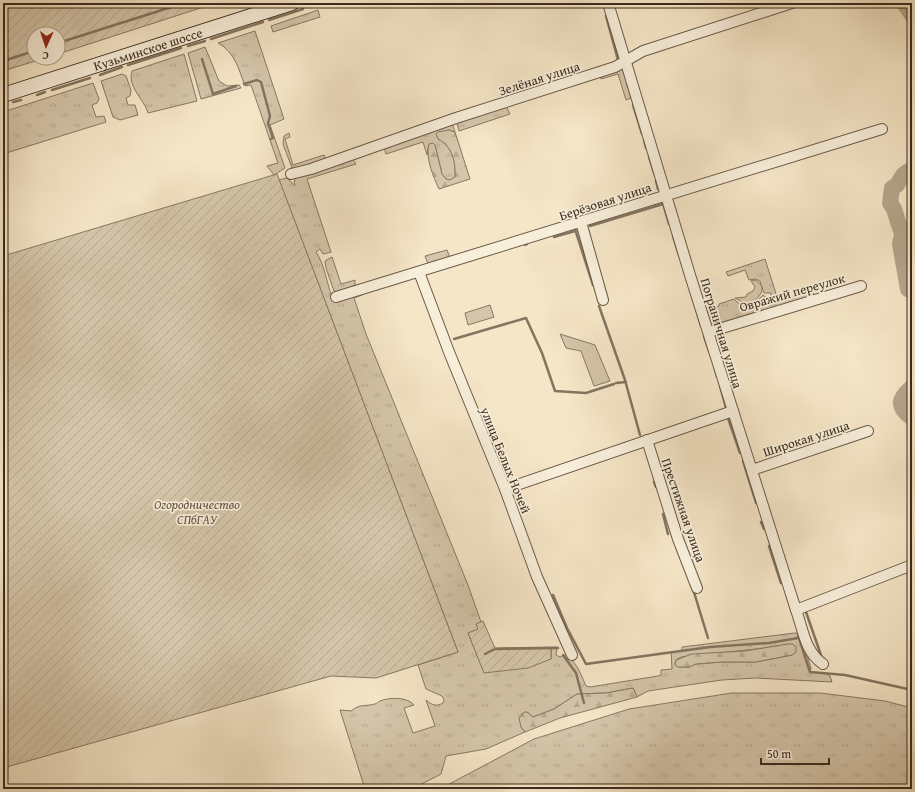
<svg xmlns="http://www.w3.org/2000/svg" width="915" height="792" viewBox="0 0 915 792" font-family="'Gentium Book Plus',serif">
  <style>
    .grass { fill: url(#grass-tufts); stroke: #887864; fill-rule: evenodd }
    .forest { fill: url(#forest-firs); stroke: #887864 }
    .park { fill: #d5c6aa; stroke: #887864 }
    .garden { fill: url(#garden-furrows); stroke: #887864 }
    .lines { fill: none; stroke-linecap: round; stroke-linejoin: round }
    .stream { stroke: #857460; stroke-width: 2.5 }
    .river { stroke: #b6a68d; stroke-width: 16 }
    .street-casing { stroke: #6a5948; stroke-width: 12 }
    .secondary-casing { stroke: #3b2a1d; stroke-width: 16 }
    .street { stroke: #f8efdb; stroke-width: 10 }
    .secondary { stroke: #f8efdb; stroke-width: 14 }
    .labels { text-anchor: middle; stroke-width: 3.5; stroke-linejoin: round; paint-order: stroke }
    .street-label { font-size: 13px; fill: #3b2a1d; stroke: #f8efdb }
    .park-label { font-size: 13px; font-style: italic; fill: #625140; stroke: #f8efdb }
  </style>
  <defs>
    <pattern id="grass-tufts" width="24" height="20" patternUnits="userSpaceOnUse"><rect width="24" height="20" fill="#d5c6aa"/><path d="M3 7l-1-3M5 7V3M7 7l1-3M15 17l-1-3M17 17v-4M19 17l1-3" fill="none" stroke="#b8aa92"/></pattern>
    <pattern id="forest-firs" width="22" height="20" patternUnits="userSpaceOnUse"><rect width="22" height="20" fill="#d5c6aa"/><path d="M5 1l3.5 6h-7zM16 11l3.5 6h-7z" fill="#b8aa92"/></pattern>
    <pattern id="garden-furrows" width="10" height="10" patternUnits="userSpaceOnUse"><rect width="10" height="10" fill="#d5c6aa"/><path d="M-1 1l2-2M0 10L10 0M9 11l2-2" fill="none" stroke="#b8aa92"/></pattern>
  </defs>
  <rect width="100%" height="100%" fill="#f5e6c7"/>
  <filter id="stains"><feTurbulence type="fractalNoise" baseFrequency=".005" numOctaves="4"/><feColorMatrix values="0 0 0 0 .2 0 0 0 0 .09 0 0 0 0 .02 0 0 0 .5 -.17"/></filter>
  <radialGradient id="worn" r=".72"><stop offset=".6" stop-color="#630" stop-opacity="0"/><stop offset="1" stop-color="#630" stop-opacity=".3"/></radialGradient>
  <!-- grass -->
  <g class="grass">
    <polygon points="318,10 320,17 273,32 271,26"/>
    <path d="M255 31 284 119 270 125 285 168 274 175 267 166 278 163 251 85 245 86C239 70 235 52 218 43Z"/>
    <polygon points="205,47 219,81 227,86 239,85 241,88 201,99 188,53"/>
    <path d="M184 54 197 101 148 113C144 99 127 87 132 71Z"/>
    <polygon points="623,68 631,98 626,100 618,74 601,79 600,75"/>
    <polygon points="122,74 126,76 131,90 130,96 126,98 128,105 135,105 138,115 120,120 113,117 101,81"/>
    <polygon points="93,83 99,99 97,103 92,105 96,117 104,116 106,122 3,154 3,112"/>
    <polygon points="506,106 510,114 459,131 457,123"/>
    <path d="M452 123 455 132 449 130 438 139C452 146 456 161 455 177L450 180 446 179 442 174 435 145 428 148 427 155 423 142 386 154 384 147Z"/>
    <polygon points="289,133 290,137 285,139 293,165 324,155 326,160 294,169 292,168 283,144 284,136"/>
    <path d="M352 158 356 164 307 179 331 252 323 254 320 249 316 252C325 265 327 285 333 300L361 293 362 295 354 298 366 334 468 585 481 622 476 624 479 629 468 633 484 672 551 659V647H557L556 655 560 657 564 655C576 659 581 675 586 686L590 687 658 676 661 675V670L672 669 671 652 682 651V647L795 633H800L811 668 810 672 824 673 830 676 832 682 755 678 722 680 648 691 637 697 633 688 606 693 577 694 554 709 533 717 527 712 521 727 525 732 486 749 446 756 441 774 412 789H365L340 710 351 711C361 703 364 707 375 704 378 703 377 702 380 701 389 697 408 697 414 705L404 708 413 733 435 726 426 700C432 705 436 707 443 703L444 700 442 696 426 689 418 665 458 652 279 180 287 178 294 185 295 177ZM788 644 792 655 756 662H722L696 664 689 667H678L675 664 676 660 681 657 775 647Z"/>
    <polygon points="447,250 450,258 428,264 425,256"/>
    <polygon points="332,257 341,284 355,280 355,285 339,292 334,291 326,268 325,261"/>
    <path d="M765 259 778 300 812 291 815 297 716 325 709 323 706 312 709 309 719 306V304L734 299C743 310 755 304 763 295L768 299 771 298V293H764L760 281 756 279 749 280 745 270 728 276 726 272Z"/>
    <path d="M755 280C770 287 758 302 746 304L735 298 746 297 747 294 753 291 755 287 751 281Z"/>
    <polygon points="732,693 820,693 885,701 912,708 912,789 440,789 534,739 629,709"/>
  </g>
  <!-- forest -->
  <g class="forest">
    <path d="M449 130 455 132 470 179 439 189C433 176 425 157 429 144L433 143 435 145 442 174 446 179 450 180 455 177C456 162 452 146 438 139L436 134 438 132Z"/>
    <polygon points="788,644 793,644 796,647 796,652 792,655 756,662 722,662 696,664 689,667 678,667 675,664 676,660 692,654 745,651"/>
    <polygon points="633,688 637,697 560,718 525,732 521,727 519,718 524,712 527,712 533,717 554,709 577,694 606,693"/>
  </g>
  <!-- park -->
  <g class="park">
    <polygon points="490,305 494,317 468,325 465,313"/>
    <polygon points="560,334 595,345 610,381 594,386 581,351 566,348"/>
  </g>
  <!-- garden -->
  <g class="garden">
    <polygon points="3,3 216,3 58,54 58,34 34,34 34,58 45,58 3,71"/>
    <polygon points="277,174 458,652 376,678 331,676 3,768 3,256"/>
    <polygon points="483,621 495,648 551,647 551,659 528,668 484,673 468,633 478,629 476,624"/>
  </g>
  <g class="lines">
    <!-- stream -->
    <g class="stream">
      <polyline points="601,3 603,7"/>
      <polyline points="310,7 315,5"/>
      <polyline points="606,16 618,60"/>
      <polyline points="269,20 303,9"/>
      <polyline points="211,39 263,22"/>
      <polyline points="58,43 184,3"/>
      <polyline points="188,46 205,41"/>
      <polyline points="202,59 213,94 236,86"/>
      <polyline points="3,61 34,51"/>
      <polyline points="128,65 181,48"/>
      <polyline points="100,75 122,67"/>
      <polyline points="244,84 257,80 261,82 270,116 268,123 273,138 271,139"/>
      <polyline points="52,90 90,78"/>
      <polyline points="37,95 45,92"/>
      <polyline points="13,102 21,100"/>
      <polyline points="3,105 7,104"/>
      <polyline points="633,105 642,134"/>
      <polyline points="644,140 646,148"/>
      <polyline points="649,157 654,173"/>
      <polyline points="656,181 658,189"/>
      <polyline points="662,200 669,224"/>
      <polyline points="590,226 663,204"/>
      <polyline points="575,229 593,285"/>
      <polyline points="673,236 679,255"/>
      <polyline points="554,237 575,231"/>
      <polyline points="525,245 527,244"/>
      <polyline points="599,306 625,380 640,435"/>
      <polyline points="696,309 701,326"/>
      <polyline points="704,336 709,351"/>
      <polyline points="454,339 526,318 542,353 555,391 586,393 614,384"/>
      <polyline points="715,369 717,377"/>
      <polyline points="616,383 626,382"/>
      <polyline points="720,386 726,408"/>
      <polyline points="728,418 740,453"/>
      <polyline points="743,461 756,503"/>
      <polyline points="654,482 656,487"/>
      <polyline points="663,514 668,534"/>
      <polyline points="761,522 764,529"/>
      <polyline points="769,546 781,583"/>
      <polyline points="693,589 708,638"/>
      <polyline points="553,595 567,628 586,664 710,647 769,643 798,638"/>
      <polyline points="806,612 823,661"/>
      <polyline points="798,635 810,672 845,675 912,690"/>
      <polyline points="485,654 495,649 558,648"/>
      <polyline points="563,655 576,673 584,703"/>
    </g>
    <!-- river -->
    <g class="river">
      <polyline points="904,3 912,15"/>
      <polyline points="912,169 903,175 897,185 892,188 890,203 894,209 902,234 900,244 908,289 912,291"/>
      <path d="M912 387C898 399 896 406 912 418"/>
    </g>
    <defs>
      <g id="street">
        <path d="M608 3 690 275 796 610C803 629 805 652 823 664"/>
        <polyline points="291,174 311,169 456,118 615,67 643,51 792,3"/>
        <polyline points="581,222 603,300"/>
        <polyline points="419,272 449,352 505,489 537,577 572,655"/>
        <polyline points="336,297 882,129"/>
        <polyline points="709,332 861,286"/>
        <polyline points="647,440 678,539 697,588"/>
        <polyline points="752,470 868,431"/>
        <polyline points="505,489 733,411"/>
        <polyline points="796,610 912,565"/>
      </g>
      <g id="secondary">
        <path id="s1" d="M3 95 292 3"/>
      </g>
    </defs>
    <!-- street casing -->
    <use href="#street" class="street-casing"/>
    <!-- secondary casing -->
    <use href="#secondary" class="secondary-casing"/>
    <!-- street -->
    <use href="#street" class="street"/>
    <!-- secondary -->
    <use href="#secondary" class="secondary"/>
  </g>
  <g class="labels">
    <!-- street labels -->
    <g class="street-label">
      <text dy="5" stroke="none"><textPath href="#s1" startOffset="152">Кузьминское шоссе</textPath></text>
      <text transform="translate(539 78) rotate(-18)" y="5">Зелёная улица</text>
      <text transform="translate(605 201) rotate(-18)" y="5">Берёзовая улица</text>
      <text transform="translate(792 292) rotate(-16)" y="5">Овражий переулок</text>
      <text transform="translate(722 333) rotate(73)" y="5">Пограничная улица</text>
      <text transform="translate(806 438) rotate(-18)" y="5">Широкая улица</text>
      <text transform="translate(506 460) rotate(68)" y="5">улица Белых Ночей</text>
      <text transform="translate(684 510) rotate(71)" y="5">Престижная улица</text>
    </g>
    <!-- park labels -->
    <g class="park-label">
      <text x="197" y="509">Огородничество<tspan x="197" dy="15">СПбГАУ</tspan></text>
    </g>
  </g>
  <!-- margin -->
  <rect width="915" height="792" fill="none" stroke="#f5e6c7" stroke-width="16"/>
  <rect x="4" y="4" width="907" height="784" fill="none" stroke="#3b2a1d" stroke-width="2"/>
  <rect x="8" y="8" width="899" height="776" fill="none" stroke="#3b2a1d"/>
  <!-- north arrow -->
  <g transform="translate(46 46) rotate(183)"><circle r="19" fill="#f8efdb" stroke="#aca08f"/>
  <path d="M0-3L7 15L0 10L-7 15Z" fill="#8f2418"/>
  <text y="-6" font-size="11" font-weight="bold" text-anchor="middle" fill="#3b2a1d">С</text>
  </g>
  <!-- scale -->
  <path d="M761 758v6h68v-6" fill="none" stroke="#3b2a1d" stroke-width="2"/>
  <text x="767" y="758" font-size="12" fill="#3b2a1d" stroke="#f8efdb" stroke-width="3" paint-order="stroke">50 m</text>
  <rect width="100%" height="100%" filter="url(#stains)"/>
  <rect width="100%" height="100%" fill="url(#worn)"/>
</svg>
